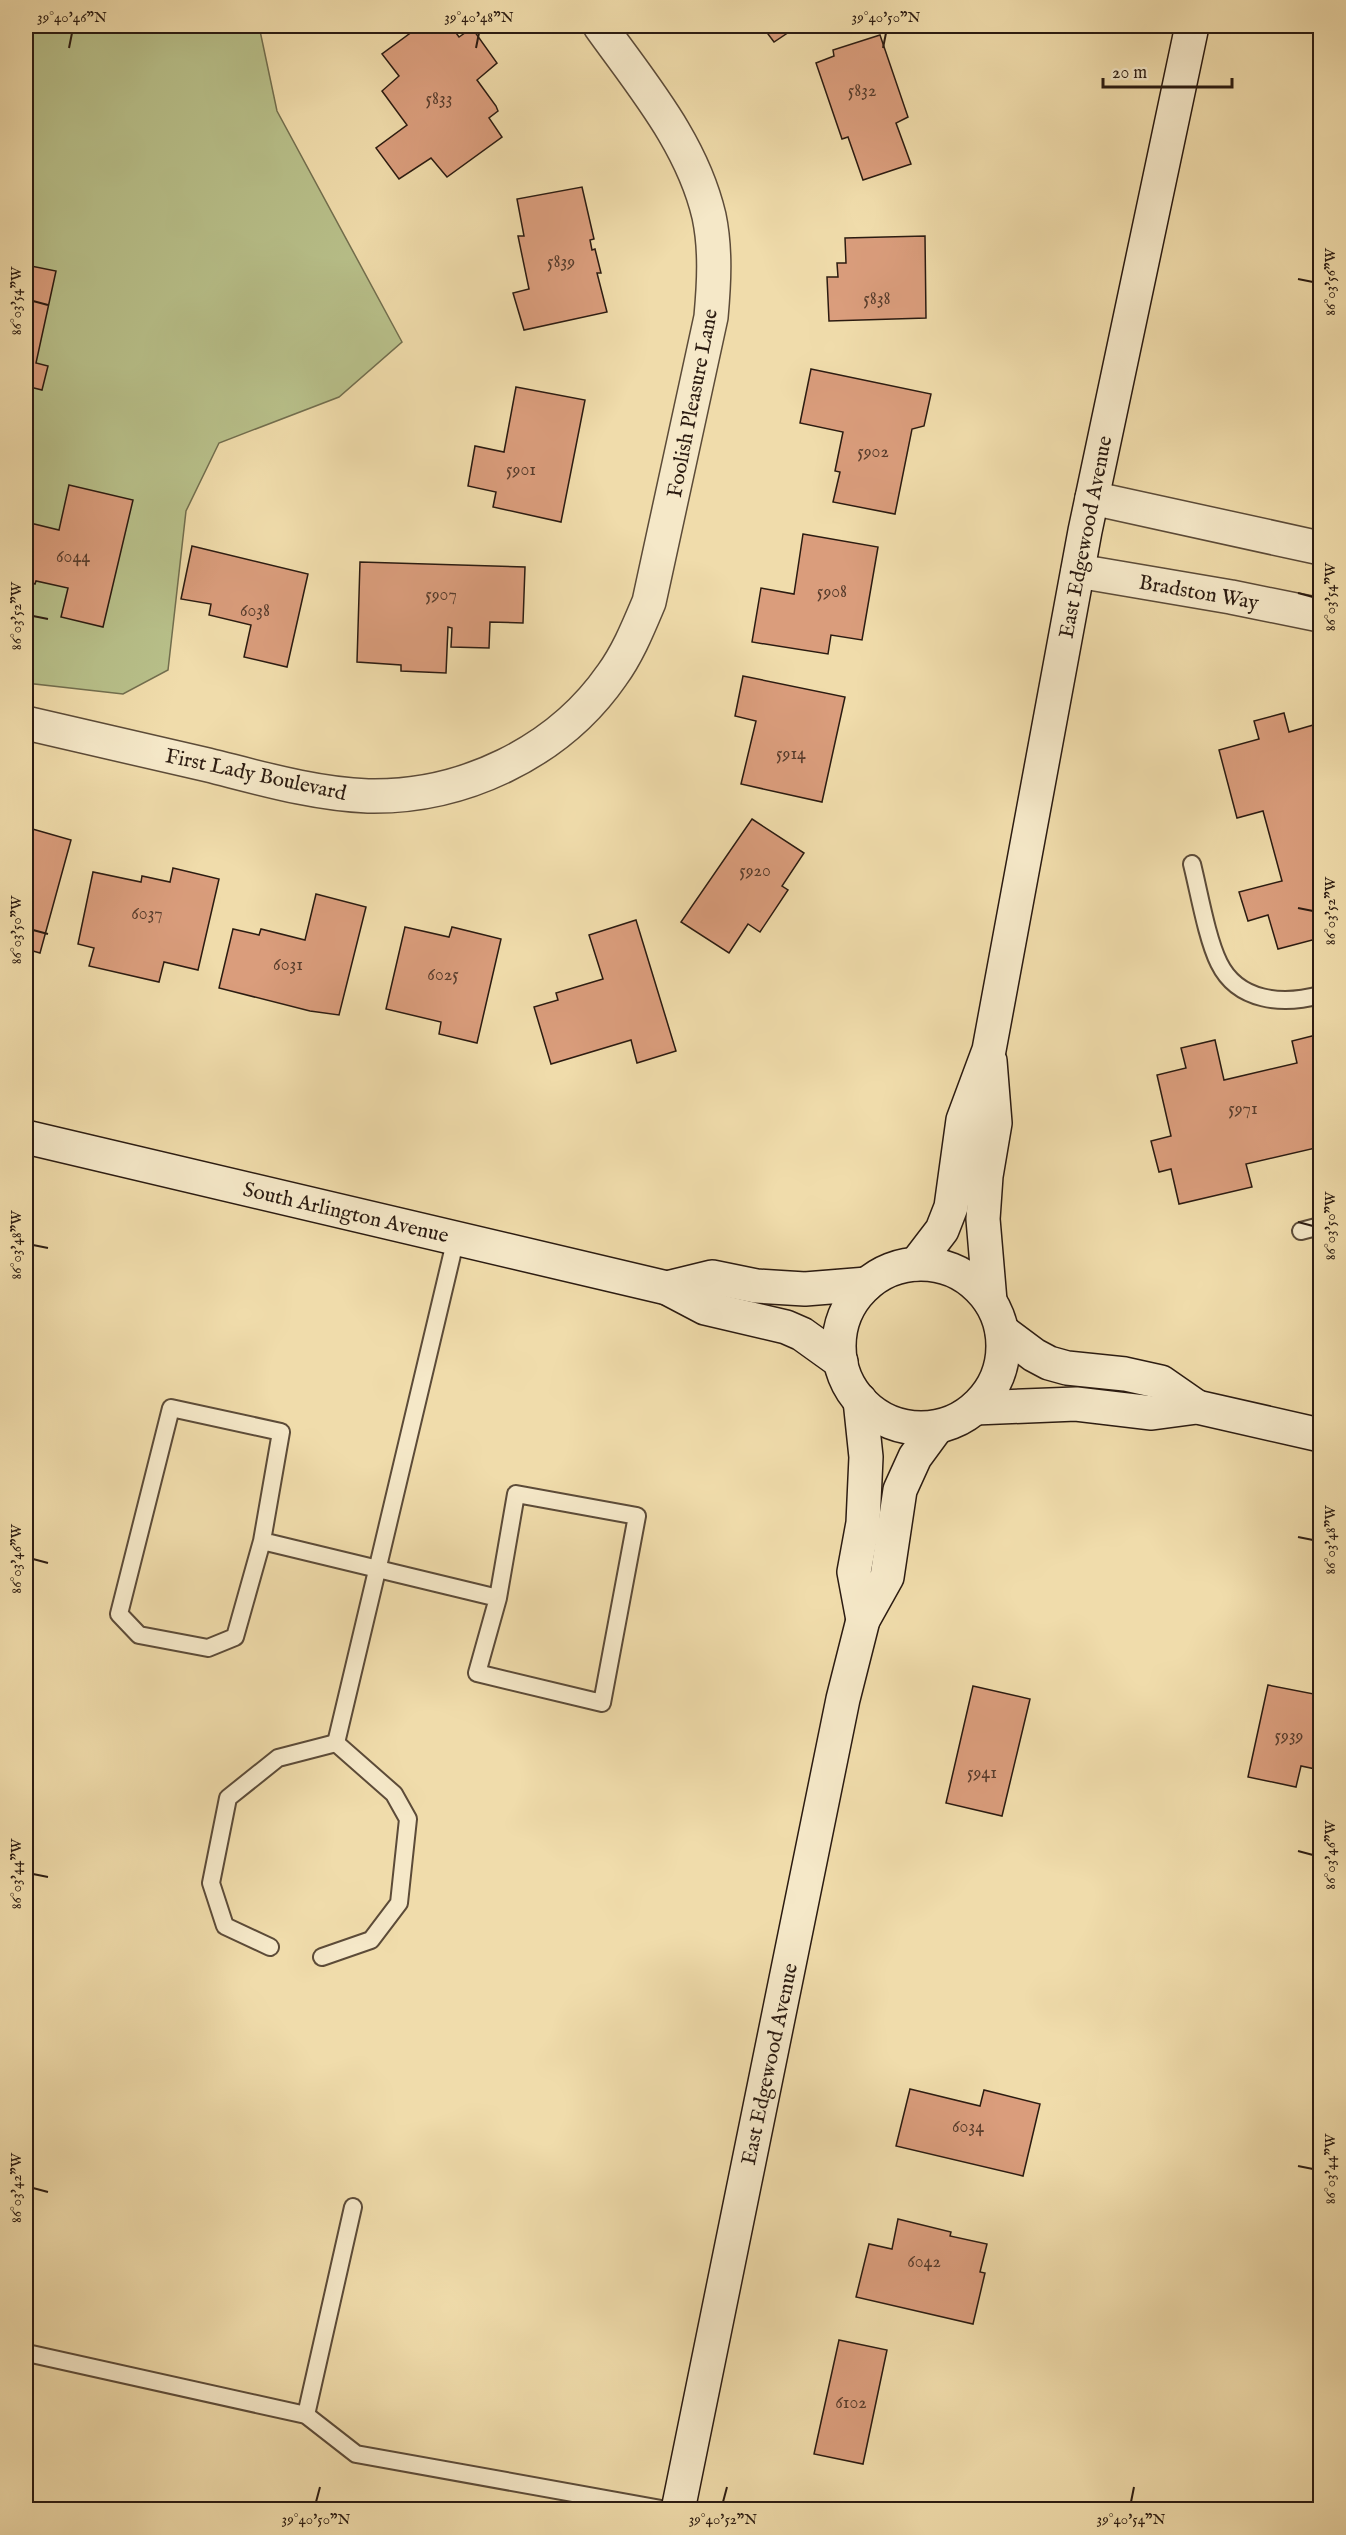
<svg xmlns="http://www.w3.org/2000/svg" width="1346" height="2535" viewBox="0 0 1346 2535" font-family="'IM FELL English',serif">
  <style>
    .green { fill: #b8c08a; stroke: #726e4e; stroke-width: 1.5 }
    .building { fill: #da9d7c; stroke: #2b1b11; stroke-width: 1.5 }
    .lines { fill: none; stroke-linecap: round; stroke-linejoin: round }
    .service-casing { stroke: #5c4b38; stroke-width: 20 }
    .minor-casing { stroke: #5c4b38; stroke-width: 36 }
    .secondary-casing { stroke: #2b1b11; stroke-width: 36 }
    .service { stroke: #f5e8c8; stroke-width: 16 }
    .minor { stroke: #f5e8c8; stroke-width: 33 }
    .secondary { stroke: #f5e8c8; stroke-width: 33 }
    .ticks { fill: none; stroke: #2b1b11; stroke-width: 2 }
    .labels { text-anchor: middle; stroke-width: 5; stroke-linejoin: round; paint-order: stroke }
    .number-label { font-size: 18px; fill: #573c2c }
    .street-label { font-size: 21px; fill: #2b1b11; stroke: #f5e8c8 }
    .neatline { fill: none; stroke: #2b1b11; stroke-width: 2 }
    .ticks-label { font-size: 15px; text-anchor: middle; fill: #2b1b11 }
  </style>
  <rect width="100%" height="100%" fill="#f0dcab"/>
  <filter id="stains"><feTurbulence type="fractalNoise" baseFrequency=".00333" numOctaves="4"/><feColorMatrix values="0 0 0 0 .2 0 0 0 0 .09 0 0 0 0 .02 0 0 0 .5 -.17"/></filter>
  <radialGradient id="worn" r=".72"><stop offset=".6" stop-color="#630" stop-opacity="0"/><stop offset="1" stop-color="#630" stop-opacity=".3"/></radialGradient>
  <!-- green -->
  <polygon class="green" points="26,26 259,26 277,111 402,342 339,397 219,443 186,511 168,670 123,694 26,683"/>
  <!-- building -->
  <g class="building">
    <polygon points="420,26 451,26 459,37 472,28 497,63 477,80 496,106 498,111 489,118 502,137 447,177 431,158 399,179 376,148 407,125 382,91 399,76 382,54"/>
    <polygon points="762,26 798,26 774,42"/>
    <polygon points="880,35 908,117 896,123 911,164 863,180 848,137 842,139 816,63 834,56 833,50"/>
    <polygon points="582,187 594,239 590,240 592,250 595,249 601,273 597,273 607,312 524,330 513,293 529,289 518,236 524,236 517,199"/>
    <polygon points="925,236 926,318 829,321 827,277 838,277 837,263 846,263 845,238"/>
    <polygon points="26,265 56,271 36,363 48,366 42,390 26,386"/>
    <polygon points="811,369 931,394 924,426 912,429 895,514 833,502 840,472 835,471 843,432 800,423"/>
    <polygon points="516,387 585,400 561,522 493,507 496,492 468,486 475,446 504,452"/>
    <polygon points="69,485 133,500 103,627 61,617 68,588 36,581 35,584 26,581 26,522 59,530"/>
    <polygon points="803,534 878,547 862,640 831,635 828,654 752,642 761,588 794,594"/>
    <polygon points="192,546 308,574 287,667 244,657 251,625 209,615 211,604 181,599"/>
    <polygon points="360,562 525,567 523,623 490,622 489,648 451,647 452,628 448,627 446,673 401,671 401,665 357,662"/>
    <polygon points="743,676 845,697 822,802 741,784 756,721 735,716"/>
    <polygon points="1284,713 1289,732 1320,723 1320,938 1278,949 1268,915 1248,921 1239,892 1282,881 1263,811 1237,818 1219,750 1259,739 1254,721"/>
    <polygon points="752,819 804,853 782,886 788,890 760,932 748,924 729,953 681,922"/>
    <polygon points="29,828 71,840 40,953 26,949 26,842"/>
    <polygon points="173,868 219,879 198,970 164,962 159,982 89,966 94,948 78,944 93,872 141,882 142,876 170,882"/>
    <polygon points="316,894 366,907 339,1015 310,1011 219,988 233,929 259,935 261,929 305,940"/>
    <polygon points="636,920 676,1051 637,1063 631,1040 551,1064 534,1007 558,1000 556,993 603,979 589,935"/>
    <polygon points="405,927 449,937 452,927 501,939 477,1043 439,1034 441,1022 386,1009"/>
    <polygon points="1320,1034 1320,1147 1246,1164 1252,1187 1179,1204 1171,1169 1159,1172 1151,1141 1171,1136 1157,1075 1186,1068 1181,1048 1215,1040 1224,1080 1297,1063 1292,1041"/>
    <polygon points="1268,1685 1314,1694 1313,1703 1320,1705 1320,1770 1301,1766 1296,1787 1248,1777"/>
    <polygon points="973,1686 1030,1699 1002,1816 946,1803"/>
    <polygon points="910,2089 980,2106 984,2090 1040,2104 1023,2176 896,2146"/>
    <polygon points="898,2219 951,2232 950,2236 987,2244 980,2272 985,2273 973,2324 856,2297 869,2244 892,2249"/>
    <polygon points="839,2340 887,2350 863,2464 814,2454"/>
  </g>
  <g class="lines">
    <defs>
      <g id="service">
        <path d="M1192 864C1199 892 1207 939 1219 963 1238 1002 1283 1005 1320 995"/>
        <polyline points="1301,1231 1320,1226"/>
        <polyline points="262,1541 235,1637 208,1648 139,1635 119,1614 171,1408 281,1432 262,1541 498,1598 477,1673 602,1703 637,1516 516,1494 498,1598"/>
        <polyline points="336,1743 456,1238"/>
        <polyline points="270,1947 225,1926 211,1883 228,1798 278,1758 336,1743"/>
        <polyline points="322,1957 371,1940 399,1903 408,1819 394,1794 336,1743"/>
        <polyline points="27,2353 306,2415 356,2454 667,2510"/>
        <polyline points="306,2415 353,2207"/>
      </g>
      <g id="minor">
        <polyline points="1092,498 1320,548"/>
        <polyline points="1078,571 1231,597 1320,615"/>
        <path d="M26 723C86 737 147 751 208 765 260 778 314 794 368 796 462 798 558 753 612 675 628 653 638 628 649 602L711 317C714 284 716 249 709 216 692 143 642 85 600 26"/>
      </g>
      <g id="secondary">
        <polyline points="26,1137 667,1288 705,1308 786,1327 802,1334 841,1362"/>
        <circle cx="921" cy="1346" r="82"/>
        <polyline points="916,1264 942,1230 951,1207 963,1120 989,1050 1085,531 1192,26"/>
        <polyline points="667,1288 712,1277 756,1286 805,1289 867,1284"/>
        <polyline points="990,1301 983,1219 986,1176 995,1123 990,1061"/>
        <polyline points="1002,1331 1034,1355 1049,1363 1067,1368 1125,1374 1161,1382 1197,1407"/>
        <polyline points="860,1400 866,1457 863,1523 854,1572 863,1620"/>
        <polyline points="975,1408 1076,1404 1152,1413 1197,1407 1320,1435"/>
        <polyline points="678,2510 843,1699 863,1620 887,1577 900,1490 915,1457 937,1427"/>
      </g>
    </defs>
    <!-- service casing -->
    <use href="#service" class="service-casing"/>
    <!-- minor casing -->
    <use href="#minor" class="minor-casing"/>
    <!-- secondary casing -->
    <use href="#secondary" class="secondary-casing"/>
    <!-- service -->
    <use href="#service" class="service"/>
    <!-- minor -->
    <use href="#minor" class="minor"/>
    <!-- secondary -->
    <use href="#secondary" class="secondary"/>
  </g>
  <!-- ticks -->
  <path class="ticks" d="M69 48 72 33M476 48 479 33M883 48 886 33M1298 279 1313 282M33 301 48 305M1298 593 1313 597M33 616 48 619M1298 908 1313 911M33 930 48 934M1298 1222 1313 1226M33 1245 48 1248M1298 1537 1313 1540M33 1559 48 1563M1298 1851 1313 1855M33 1874 48 1877M1298 2166 1313 2169M33 2188 48 2192M316 2502 320 2487M723 2502 727 2487M1131 2502 1134 2487"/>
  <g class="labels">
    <!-- number labels -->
    <g class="number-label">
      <text x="862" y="96">5832</text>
      <text x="439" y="104">5833</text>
      <text x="561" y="267">5839</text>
      <text x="877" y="304">5838</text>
      <text x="873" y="457">5902</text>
      <text x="521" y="475">5901</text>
      <text x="73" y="562">6044</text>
      <text x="832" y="597">5908</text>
      <text x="441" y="600">5907</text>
      <text x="255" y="616">6038</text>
      <text x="791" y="759">5914</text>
      <text x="755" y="876">5920</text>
      <text x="147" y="919">6037</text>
      <text x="288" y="970">6031</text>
      <text x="443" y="980">6025</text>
      <text x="1243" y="1114">5971</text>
      <text x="1289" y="1741">5939</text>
      <text x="982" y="1778">5941</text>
      <text x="968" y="2132">6034</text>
      <text x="924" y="2267">6042</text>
      <text x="851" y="2408">6102</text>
    </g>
    <!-- street labels -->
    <g class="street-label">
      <text transform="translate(692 403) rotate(-79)" y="7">Foolish Pleasure Lane</text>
      <text transform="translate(1085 537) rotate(-79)" y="7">East Edgewood Avenue</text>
      <text transform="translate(1199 592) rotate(10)" y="7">Bradston Way</text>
      <text transform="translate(256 774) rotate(12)" y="7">First Lady Boulevard</text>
      <text transform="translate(346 1212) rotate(13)" y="7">South Arlington Avenue</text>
      <text transform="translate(769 2064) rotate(-78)" y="7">East Edgewood Avenue</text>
    </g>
  </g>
  <!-- margin -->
  <rect width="1346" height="2535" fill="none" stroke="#f0dcab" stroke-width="66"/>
  <!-- scale -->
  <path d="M1103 78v9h129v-9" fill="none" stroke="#2b1b11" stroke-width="3"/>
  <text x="1112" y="78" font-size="18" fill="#2b1b11" stroke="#f5e8c8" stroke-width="4.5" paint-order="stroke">20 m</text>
  <rect x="33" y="33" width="1280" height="2469" class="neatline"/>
  <g class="ticks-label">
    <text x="72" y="22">39°40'46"N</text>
    <text x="479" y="22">39°40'48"N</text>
    <text x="886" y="22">39°40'50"N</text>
    <text transform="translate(1330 282) rotate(-90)" y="5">86°03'56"W</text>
    <text transform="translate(16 301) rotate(-90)" y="5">86°03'54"W</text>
    <text transform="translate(1330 597) rotate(-90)" y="5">86°03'54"W</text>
    <text transform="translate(16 616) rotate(-90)" y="5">86°03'52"W</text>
    <text transform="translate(1330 911) rotate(-90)" y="5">86°03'52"W</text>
    <text transform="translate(16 930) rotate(-90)" y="5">86°03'50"W</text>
    <text transform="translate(1330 1226) rotate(-90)" y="5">86°03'50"W</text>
    <text transform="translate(16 1245) rotate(-90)" y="5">86°03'48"W</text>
    <text transform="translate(1330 1540) rotate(-90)" y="5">86°03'48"W</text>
    <text transform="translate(16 1559) rotate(-90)" y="5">86°03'46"W</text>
    <text transform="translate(1330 1855) rotate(-90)" y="5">86°03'46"W</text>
    <text transform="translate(16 1874) rotate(-90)" y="5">86°03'44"W</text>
    <text transform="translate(1330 2169) rotate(-90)" y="5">86°03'44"W</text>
    <text transform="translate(16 2188) rotate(-90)" y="5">86°03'42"W</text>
    <text x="316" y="2524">39°40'50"N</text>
    <text x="723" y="2524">39°40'52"N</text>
    <text x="1131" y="2524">39°40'54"N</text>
  </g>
  <rect width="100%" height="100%" filter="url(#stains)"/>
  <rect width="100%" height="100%" fill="url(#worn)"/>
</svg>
